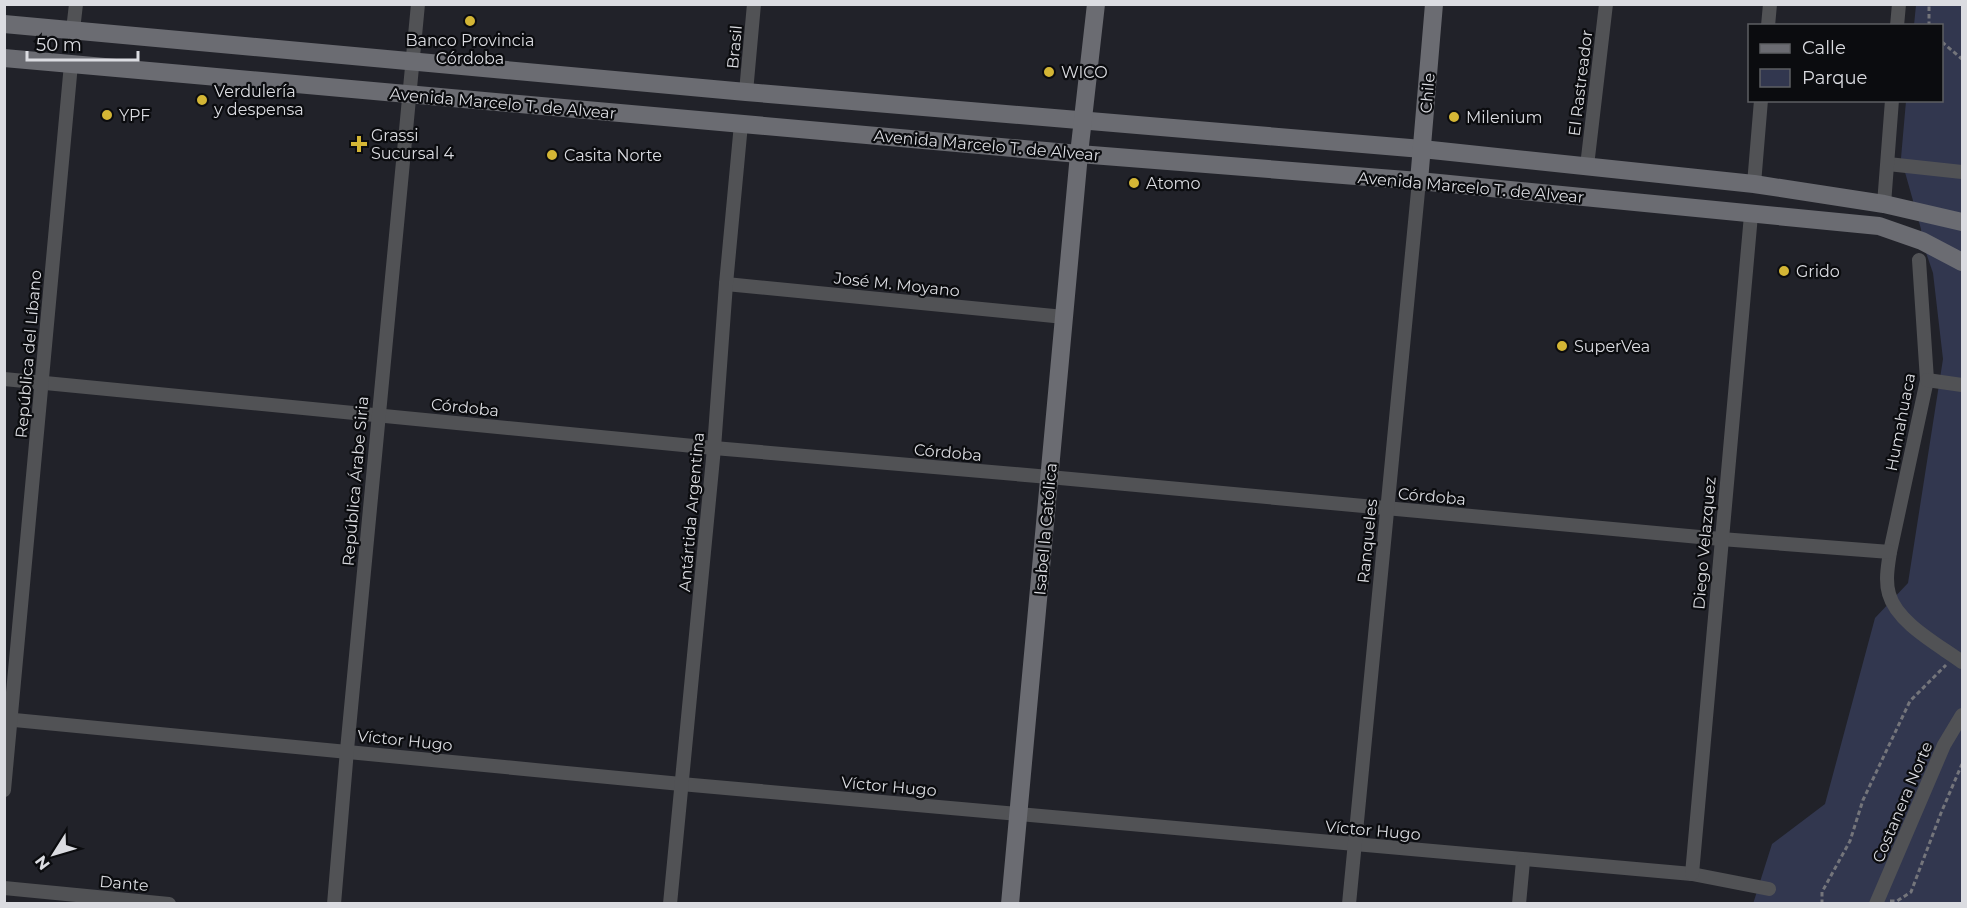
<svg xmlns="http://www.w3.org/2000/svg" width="1967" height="908" viewBox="0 0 1967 908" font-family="Montserrat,sans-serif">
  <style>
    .green { fill: #32374f }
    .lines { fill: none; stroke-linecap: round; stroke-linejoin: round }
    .path { stroke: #74757b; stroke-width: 3; stroke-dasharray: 4.5 3; stroke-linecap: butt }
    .street { stroke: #515255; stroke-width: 14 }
    .secondary { stroke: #6b6c72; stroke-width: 18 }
    .poi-dot { fill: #d4b635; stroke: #0b0c0f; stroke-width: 2 }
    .labels { text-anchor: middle; stroke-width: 4.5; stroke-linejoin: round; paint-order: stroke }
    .poi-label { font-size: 16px; fill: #dbdce1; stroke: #0b0c0f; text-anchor: start }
    .street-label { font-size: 16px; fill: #dbdce1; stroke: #0b0c0f }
  </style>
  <rect width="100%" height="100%" fill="#212229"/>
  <!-- green -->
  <polygon class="green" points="1916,5 1962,5 1962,903 1753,904 1772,844 1825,804 1875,618 1908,583 1943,359 1933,273 1922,241 1921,229 1901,158 1906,101 1942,100 1942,26 1914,25"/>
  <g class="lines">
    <!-- path -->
    <g class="path">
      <polyline points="1929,26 1929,4"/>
      <polyline points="1942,42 1962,59"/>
      <polyline points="1890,901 1897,901 1911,892 1941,813 1962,764"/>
      <polyline points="1822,904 1822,892 1850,841 1863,800 1910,701 1946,665"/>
    </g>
    <!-- street -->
    <g class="street">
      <polyline points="1768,26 1770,4"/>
      <polyline points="1897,26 1899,4"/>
      <polyline points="73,30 76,4"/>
      <polyline points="746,92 754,4"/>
      <polyline points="1888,164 1962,172"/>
      <polyline points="1587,166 1606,4"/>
      <polyline points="1754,184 1761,100"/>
      <polyline points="1884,204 1892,100"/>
      <path d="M1919 260 1927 380 1890 552C1888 565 1885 581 1889 594 1897 623 1939 645 1962 662"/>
      <polyline points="726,284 1064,317"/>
      <polyline points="4,379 714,448 1049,477 1721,539 1890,552"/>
      <polyline points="1927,380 1962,385"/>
      <polyline points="4,719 681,784 1692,874 1769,889"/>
      <polyline points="4,790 71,64"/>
      <polyline points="1692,874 1751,215"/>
      <polyline points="4,888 169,904"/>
      <polyline points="334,904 347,750 418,4"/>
      <polyline points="670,904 714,448 726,284 741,124"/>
      <polyline points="1349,904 1419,181"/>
      <polyline points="1519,904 1523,861"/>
      <polyline points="1876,904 1944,745 1962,715"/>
    </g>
    <!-- secondary -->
    <g class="secondary">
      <polyline points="4,24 746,92 1422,149 1754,184 1884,204 1962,222"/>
      <polyline points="4,58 1079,154 1419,181 1879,226 1922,241 1962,262"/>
      <polyline points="1419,181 1434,4"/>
      <polyline points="1010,904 1079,154 1096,4"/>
    </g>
  </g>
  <!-- markers -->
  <g class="poi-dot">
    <circle cx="470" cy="21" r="6"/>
    <circle cx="1049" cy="72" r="6"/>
    <circle cx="202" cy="100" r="6"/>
    <circle cx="107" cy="115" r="6"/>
    <circle cx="1454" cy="117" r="6"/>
    <path d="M356 135h6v6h6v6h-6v6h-6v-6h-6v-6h6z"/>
    <circle cx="552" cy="155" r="6"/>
    <circle cx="1134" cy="183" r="6"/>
    <circle cx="1784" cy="271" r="6"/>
    <circle cx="1562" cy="346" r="6"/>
  </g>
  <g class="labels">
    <!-- poi labels -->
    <g class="poi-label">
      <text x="470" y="46" text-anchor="middle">Banco Provincia<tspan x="470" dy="18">Córdoba</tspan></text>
      <text x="1061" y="78">WICO</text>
      <text x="214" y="97">Verdulería<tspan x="214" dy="18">y despensa</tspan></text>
      <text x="119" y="121">YPF</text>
      <text x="1466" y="123">Milenium</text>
      <text x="371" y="141">Grassi<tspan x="371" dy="18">Sucursal 4</tspan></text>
      <text x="564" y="161">Casita Norte</text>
      <text x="1146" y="189">Atomo</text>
      <text x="1796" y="277">Grido</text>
      <text x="1574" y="352">SuperVea</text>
    </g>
    <!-- street labels -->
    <g class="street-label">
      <text transform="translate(734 47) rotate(-85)" y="6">Brasil</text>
      <text transform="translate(1580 83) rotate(-83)" y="6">El Rastreador</text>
      <text transform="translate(1427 93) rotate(-85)" y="6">Chile</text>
      <text transform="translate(503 103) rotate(5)" y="6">Avenida Marcelo T. de Alvear</text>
      <text transform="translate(987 145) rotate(5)" y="6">Avenida Marcelo T. de Alvear</text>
      <text transform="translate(1471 187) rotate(5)" y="6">Avenida Marcelo T. de Alvear</text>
      <text transform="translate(897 284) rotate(6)" y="6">José M. Moyano</text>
      <text transform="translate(28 354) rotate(-85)" y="6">República del Líbano</text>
      <text transform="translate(465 407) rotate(6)" y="6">Córdoba</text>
      <text transform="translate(1900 422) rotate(-79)" y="6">Humahuaca</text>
      <text transform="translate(948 452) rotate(5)" y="6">Córdoba</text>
      <text transform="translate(355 481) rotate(-85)" y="6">República Árabe Siria</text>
      <text transform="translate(1432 496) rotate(5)" y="6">Córdoba</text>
      <text transform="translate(691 512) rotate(-85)" y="6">Antártida Argentina</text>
      <text transform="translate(1045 529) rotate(-85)" y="6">Isabel la Católica</text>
      <text transform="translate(1367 541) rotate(-84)" y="6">Ranqueles</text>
      <text transform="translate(1704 543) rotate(-85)" y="6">Diego Velazquez</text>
      <text transform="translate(405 740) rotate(6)" y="6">Víctor Hugo</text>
      <text transform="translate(889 786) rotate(5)" y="6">Víctor Hugo</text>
      <text transform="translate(1902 802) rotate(-67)" y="6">Costanera Norte</text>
      <text transform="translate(1373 830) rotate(5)" y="6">Víctor Hugo</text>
      <text transform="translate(124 883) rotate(5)" y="6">Dante</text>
    </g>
  </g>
  <!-- border -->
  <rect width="1967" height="908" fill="none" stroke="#dbdce1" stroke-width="12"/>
  <!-- legend -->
  <rect x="1748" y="24" width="195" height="78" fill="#0b0c0f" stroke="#5e5f63" stroke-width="1.5"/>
  <rect x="1760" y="44" width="30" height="9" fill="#6b6c72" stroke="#5e5f63" stroke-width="1.5"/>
  <text x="1802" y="54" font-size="18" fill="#dbdce1">Calle</text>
  <rect x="1760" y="69" width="30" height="18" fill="#32374f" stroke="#5e5f63" stroke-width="1.5"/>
  <text x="1802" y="84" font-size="18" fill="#dbdce1">Parque</text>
  <!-- north arrow -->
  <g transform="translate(54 854) rotate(233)" stroke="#0b0c0f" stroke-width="4.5" paint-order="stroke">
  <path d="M0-4.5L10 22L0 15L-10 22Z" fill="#dbdce1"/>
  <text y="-9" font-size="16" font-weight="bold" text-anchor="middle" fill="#dbdce1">N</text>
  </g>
  <!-- scale -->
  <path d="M27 51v9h111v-9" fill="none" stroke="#dbdce1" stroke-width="3"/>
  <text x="36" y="51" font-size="18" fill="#dbdce1" stroke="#0b0c0f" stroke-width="4.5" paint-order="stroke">50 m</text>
</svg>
